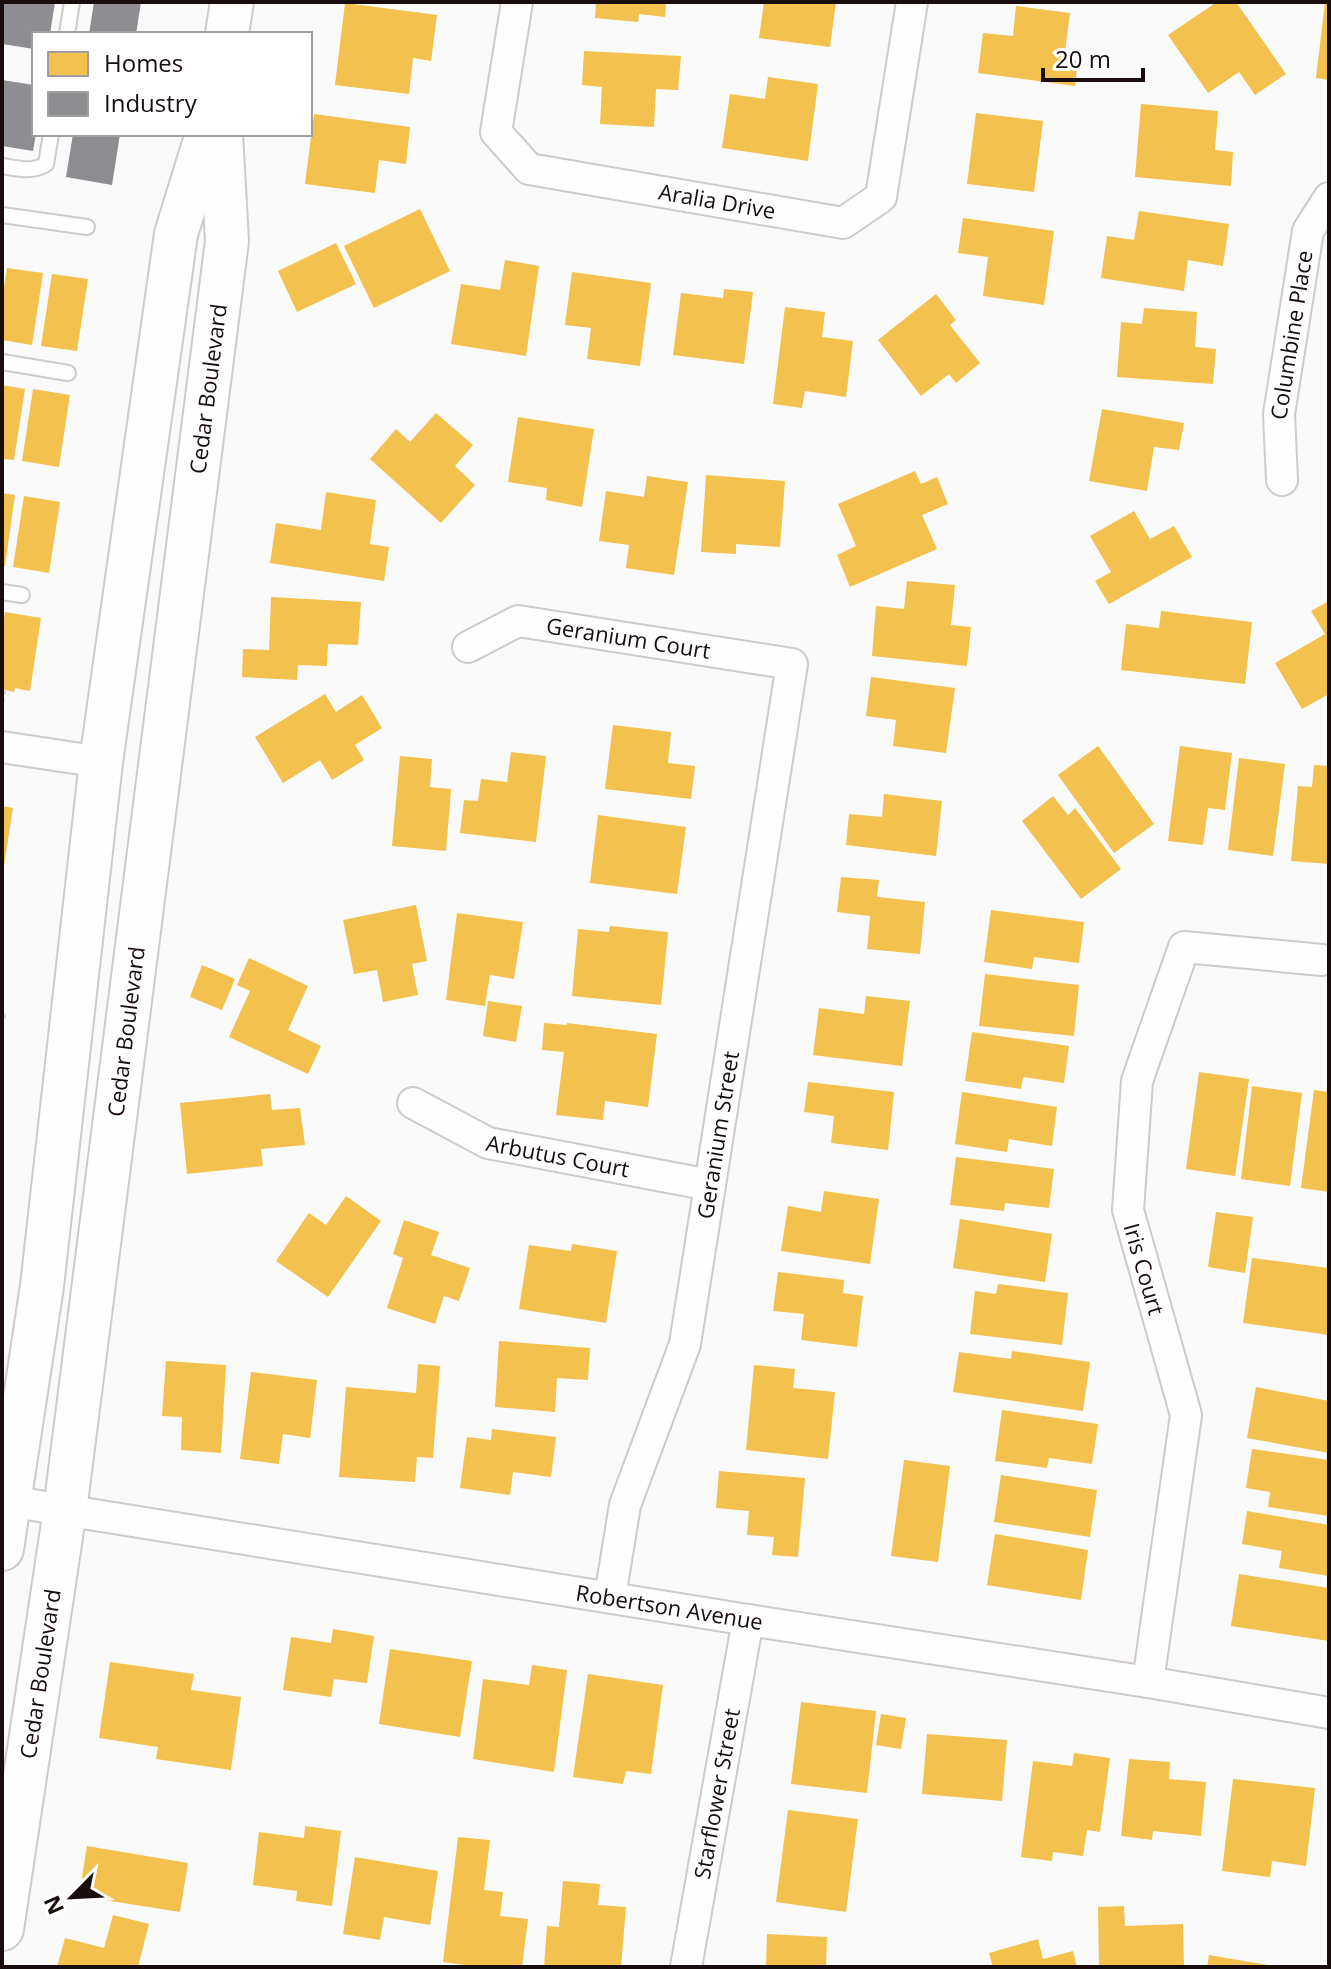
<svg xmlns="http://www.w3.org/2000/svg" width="1331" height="1969" viewBox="0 0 1331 1969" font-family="'Open Sans',sans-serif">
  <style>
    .homes { fill: #f2c14e }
    .industry { fill: #8d8d92 }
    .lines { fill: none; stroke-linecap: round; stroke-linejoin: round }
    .service-casing { stroke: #d0cac9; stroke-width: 18 }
    .minor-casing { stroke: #d0cac9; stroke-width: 34 }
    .secondary-casing { stroke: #d0cac9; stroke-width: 46 }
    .path { stroke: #d9d9d9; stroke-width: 5; stroke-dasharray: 4 4; stroke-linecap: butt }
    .service { stroke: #fefefe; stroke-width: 14 }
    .minor { stroke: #fefefe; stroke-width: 30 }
    .secondary { stroke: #fefefe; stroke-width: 42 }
    .labels { text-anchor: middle; stroke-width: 8; stroke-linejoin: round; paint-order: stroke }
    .street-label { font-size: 22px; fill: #180d0c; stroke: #fff }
  </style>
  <rect width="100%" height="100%" fill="#fafafa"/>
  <!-- homes -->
  <g class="homes">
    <polygon points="596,2 666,2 665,17 639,14 638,22 595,18"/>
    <polygon points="764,2 836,2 830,47 759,38"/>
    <polygon points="1217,2 1236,2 1286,74 1255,95 1239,72 1208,93 1168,35"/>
    <polygon points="1325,2 1329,2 1329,80 1316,78"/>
    <polygon points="345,3 437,15 431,61 413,58 409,94 335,85"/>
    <polygon points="1016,6 1070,13 1064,59 1078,60 1075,86 978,73 983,33 1013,36"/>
    <polygon points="584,51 681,56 678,90 656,89 654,127 600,124 602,87 582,85"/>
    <polygon points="768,77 818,84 808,161 722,148 730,94 765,99"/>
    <polygon points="1141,104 1218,111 1215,150 1233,152 1231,186 1135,177"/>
    <polygon points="976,113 1043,121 1034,192 967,184"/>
    <polygon points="314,114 410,127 406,164 379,160 375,193 305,184"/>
    <polygon points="420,209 450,271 374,308 344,246"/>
    <polygon points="1139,211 1229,224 1223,266 1188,260 1184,291 1101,278 1107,236 1134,240"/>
    <polygon points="963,218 1054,231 1044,305 983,296 988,257 958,253"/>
    <polygon points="336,243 356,284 297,312 278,271"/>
    <polygon points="505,260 539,266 526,356 451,344 461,284 500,290"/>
    <polygon points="7,268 43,273 32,345 2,340 2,301"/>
    <polygon points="572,272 651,283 640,366 587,359 591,328 565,325"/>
    <polygon points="52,274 88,279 77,351 41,346"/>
    <polygon points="724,289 753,292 744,364 673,355 681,293 723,298"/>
    <polygon points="936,294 956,320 950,325 980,363 956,383 949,374 921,396 878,340"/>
    <polygon points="785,307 825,312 822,337 853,341 846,397 805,391 802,408 773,404"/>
    <polygon points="1144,308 1197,312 1195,347 1216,349 1213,384 1117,377 1121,322 1142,324"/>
    <polygon points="2,385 25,389 14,460 2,459"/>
    <polygon points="33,389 70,395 59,467 22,461"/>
    <polygon points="1102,409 1184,423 1179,450 1154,447 1147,491 1089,481"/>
    <polygon points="436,413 473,445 455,466 475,485 441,523 370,459 396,429 410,442"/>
    <polygon points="518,417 594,429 582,507 546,500 547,488 508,482"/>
    <polygon points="915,471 921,484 937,477 948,504 922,515 937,549 850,587 837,555 856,546 838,504"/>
    <polygon points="706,475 785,481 780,547 736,544 736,554 701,552"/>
    <polygon points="647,476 688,482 674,575 626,568 629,545 599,541 606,491 644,497"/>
    <polygon points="326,492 376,500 370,544 389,547 384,581 270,563 276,523 321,530"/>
    <polygon points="2,493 15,495 5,566 2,566"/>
    <polygon points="24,496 60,502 49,573 13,567"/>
    <polygon points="1134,511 1150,539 1174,526 1192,557 1109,604 1095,581 1111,572 1090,536"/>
    <polygon points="907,581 955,585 951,625 971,627 967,666 872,656 876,606 904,609"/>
    <polygon points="271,597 361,602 358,645 328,644 327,666 298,665 297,680 242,677 243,649 269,650"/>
    <polygon points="1329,601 1329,694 1302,709 1275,663 1325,634 1311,611"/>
    <polygon points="1161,611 1252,622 1245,684 1121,670 1126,624 1159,628"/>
    <polygon points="5,612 41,618 30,691 15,688 14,692 2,689 2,630"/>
    <polygon points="871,677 955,688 946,753 893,746 896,720 866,716"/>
    <polygon points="325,694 336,712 362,695 382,728 355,745 364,760 332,780 320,760 283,783 255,737"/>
    <polygon points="613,725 671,732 668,763 695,766 691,799 605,789"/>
    <polygon points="1098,746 1154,824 1114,853 1058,775"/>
    <polygon points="1180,746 1232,753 1225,810 1208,808 1203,845 1168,841"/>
    <polygon points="511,752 546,756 536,842 460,833 464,800 478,801 481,779 507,782"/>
    <polygon points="400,756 432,759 430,787 451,789 446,851 392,846"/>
    <polygon points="1239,758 1285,764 1273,856 1228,850"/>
    <polygon points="1314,765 1329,766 1329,864 1291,861 1298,786 1312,787"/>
    <polygon points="884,794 942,801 936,856 846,845 849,814 882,817"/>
    <polygon points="1053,796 1068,815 1075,808 1121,869 1081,899 1022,821"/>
    <polygon points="2,806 13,808 4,866 2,866"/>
    <polygon points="598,815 686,827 677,894 590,883"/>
    <polygon points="841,877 879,880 877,897 925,902 920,954 867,949 870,916 837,912"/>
    <polygon points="416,905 427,961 412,964 418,995 383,1002 377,970 354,974 343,920"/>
    <polygon points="991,910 1084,922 1079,963 1034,957 1032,969 984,962"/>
    <polygon points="457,913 523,922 514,979 490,975 485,1006 446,1000"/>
    <polygon points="610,926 668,932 661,1005 572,996 578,929 609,932"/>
    <polygon points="249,958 308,986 288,1030 321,1046 308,1074 229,1037 250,991 237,985"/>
    <polygon points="202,965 235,979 222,1010 190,997"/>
    <polygon points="985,974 1079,985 1074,1036 979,1026"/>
    <polygon points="866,996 910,1001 902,1066 813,1055 819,1008 864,1014"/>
    <polygon points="488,1001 522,1006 516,1042 483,1036"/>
    <polygon points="544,1023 567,1025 567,1023 657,1034 648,1107 605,1101 603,1120 556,1115 564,1052 542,1050"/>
    <polygon points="972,1032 1069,1046 1064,1083 1023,1077 1021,1089 965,1081"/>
    <polygon points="1199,1072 1249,1079 1235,1176 1186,1169"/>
    <polygon points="808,1082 894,1092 888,1150 831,1143 834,1116 804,1112"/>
    <polygon points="1252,1086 1302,1093 1290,1186 1241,1179"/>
    <polygon points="1314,1090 1329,1092 1329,1192 1301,1188"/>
    <polygon points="962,1092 1057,1107 1052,1146 1009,1139 1007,1152 955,1144"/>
    <polygon points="270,1094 272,1110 300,1108 305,1145 261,1149 263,1166 187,1174 180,1103"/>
    <polygon points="956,1157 1054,1169 1049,1208 1005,1203 1004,1211 950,1205"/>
    <polygon points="824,1191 879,1199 870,1264 781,1251 788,1206 821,1212"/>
    <polygon points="346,1196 381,1221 328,1297 276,1261 309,1213 326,1225"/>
    <polygon points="1216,1212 1253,1217 1245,1273 1208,1267"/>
    <polygon points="960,1219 1052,1234 1045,1282 953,1268"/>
    <polygon points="404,1220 439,1232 431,1255 470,1268 459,1301 444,1296 435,1324 387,1308 403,1258 393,1254"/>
    <polygon points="572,1244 617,1251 606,1323 519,1309 529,1245 571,1251"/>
    <polygon points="1252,1258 1329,1268 1329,1335 1243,1323"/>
    <polygon points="778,1272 844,1280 843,1293 863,1296 857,1347 801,1340 804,1314 773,1311"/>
    <polygon points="998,1284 1068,1293 1062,1345 970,1334 975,1291 996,1294"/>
    <polygon points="499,1341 590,1348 588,1380 557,1378 555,1412 495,1407"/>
    <polygon points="1012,1351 1090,1362 1083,1411 953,1392 959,1352 1011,1359"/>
    <polygon points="166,1361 226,1365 221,1453 181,1450 182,1417 162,1416"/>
    <polygon points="418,1364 440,1366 433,1458 417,1457 415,1482 339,1477 346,1387 416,1393"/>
    <polygon points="754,1365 795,1369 793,1388 835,1392 828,1459 746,1450"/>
    <polygon points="251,1372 317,1380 310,1438 283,1434 279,1464 240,1459"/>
    <polygon points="1256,1387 1329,1401 1329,1453 1247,1438"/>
    <polygon points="1002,1410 1098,1424 1092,1464 1049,1458 1047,1468 995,1461"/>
    <polygon points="492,1429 556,1437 551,1477 513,1472 510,1495 460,1488 467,1437 491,1440"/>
    <polygon points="1252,1449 1329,1460 1329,1516 1268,1507 1270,1492 1246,1488"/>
    <polygon points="904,1460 950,1466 938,1562 891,1556"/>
    <polygon points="719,1471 805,1478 798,1557 772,1555 774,1537 747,1535 749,1511 716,1508"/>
    <polygon points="1001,1475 1097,1490 1090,1537 994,1522"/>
    <polygon points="1247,1511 1329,1525 1329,1576 1279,1568 1282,1551 1242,1544"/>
    <polygon points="995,1534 1088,1550 1081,1600 987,1585"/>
    <polygon points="1239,1574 1329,1588 1329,1641 1231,1626"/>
    <polygon points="333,1629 374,1636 367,1683 334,1679 331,1697 283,1690 291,1637 331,1643"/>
    <polygon points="390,1649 472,1661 460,1737 379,1724"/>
    <polygon points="110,1662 194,1674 191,1690 241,1697 231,1770 156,1759 158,1747 99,1738"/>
    <polygon points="532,1665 567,1670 554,1772 473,1759 483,1679 529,1685"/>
    <polygon points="588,1674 663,1685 651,1774 626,1771 623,1784 573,1777"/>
    <polygon points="801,1702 876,1711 867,1793 791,1784"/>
    <polygon points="881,1714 906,1718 901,1749 876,1745"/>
    <polygon points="927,1734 1007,1740 1002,1801 922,1794"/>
    <polygon points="1074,1753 1110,1758 1100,1832 1087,1830 1083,1856 1053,1852 1052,1861 1021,1857 1033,1761 1072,1766"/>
    <polygon points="1129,1759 1170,1762 1169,1779 1206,1782 1201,1836 1153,1831 1152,1840 1121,1836"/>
    <polygon points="1233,1779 1315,1788 1306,1866 1272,1861 1270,1877 1222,1871"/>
    <polygon points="788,1810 858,1819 846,1912 776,1902"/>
    <polygon points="305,1826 341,1831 332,1906 296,1901 297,1891 253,1885 259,1832 304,1838"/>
    <polygon points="458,1837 490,1840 484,1890 503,1892 500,1916 528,1919 522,1967 481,1967 443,1962"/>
    <polygon points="87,1846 188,1863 180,1912 79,1896"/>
    <polygon points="355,1857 438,1871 430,1925 384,1917 380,1940 343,1934"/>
    <polygon points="563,1881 600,1884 598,1905 626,1907 621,1967 544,1967 547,1926 559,1927"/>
    <polygon points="1124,1906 1125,1926 1183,1924 1184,1967 1099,1967 1098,1907"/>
    <polygon points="113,1915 149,1924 138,1967 57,1967 65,1938 104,1948"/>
    <polygon points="767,1934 827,1937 826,1967 766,1967"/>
    <polygon points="1038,1939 1043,1959 1073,1951 1077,1967 993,1967 989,1953"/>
    <polygon points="1209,1955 1268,1965 1268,1967 1207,1967"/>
  </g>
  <!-- industry -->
  <g class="industry">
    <polygon points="2,2 55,2 50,34 34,34 34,49 2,44"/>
    <polygon points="94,2 141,2 136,34 89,34"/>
    <polygon points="2,80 34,85 34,134 36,134 33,151 2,146"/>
    <polygon points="73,134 120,134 112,185 66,177"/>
  </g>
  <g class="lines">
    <defs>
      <g id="service">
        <polyline points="67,34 72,2"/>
        <path d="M2 166C17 168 32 173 46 164L51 134"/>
        <polyline points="2,215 87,227"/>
        <polyline points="2,362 68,373"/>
        <polyline points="2,592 22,595"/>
      </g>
      <g id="minor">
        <path id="s1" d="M517 2 496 132 529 169 843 223 881 197 912 2"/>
        <path id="s2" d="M1282 480 1279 414 1308 231 1329 198"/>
        <path id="s3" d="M468 647 518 621 792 664 685 1344 625 1505 610 1597"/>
        <polyline points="2,747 101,762"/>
        <path id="s4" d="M413 1103 488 1143 710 1185"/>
        <path id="s5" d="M2 1500 748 1620 1148 1682 1329 1713"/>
        <polyline points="1148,1682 1186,1415 1128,1210 1137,1081 1184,947 1322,960"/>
        <path id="s6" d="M686 1967 748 1620"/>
      </g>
      <g id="secondary">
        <polyline points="227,34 232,2"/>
        <polyline points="2,1549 42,1286 101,762 176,234 207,134"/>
        <path id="s7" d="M2 1929 65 1510 227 241 221 134"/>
      </g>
    </defs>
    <!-- service casing -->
    <use href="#service" class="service-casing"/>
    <!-- minor casing -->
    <use href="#minor" class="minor-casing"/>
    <!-- secondary casing -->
    <use href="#secondary" class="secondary-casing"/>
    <!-- path -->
    <g class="path">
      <polyline points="2,702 4,690"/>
      <polyline points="2,1016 9,1017"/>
    </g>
    <!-- service -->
    <use href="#service" class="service"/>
    <!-- minor -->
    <use href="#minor" class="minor"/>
    <!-- secondary -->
    <use href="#secondary" class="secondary"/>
  </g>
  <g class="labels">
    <!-- street labels -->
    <g class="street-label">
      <text dy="8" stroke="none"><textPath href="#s1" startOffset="372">Aralia Drive</textPath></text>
      <text dy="8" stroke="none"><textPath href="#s2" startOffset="146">Columbine Place</textPath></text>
      <text dy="8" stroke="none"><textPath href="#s7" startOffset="1554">Cedar Boulevard</textPath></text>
      <text dy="8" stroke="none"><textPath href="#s3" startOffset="168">Geranium Court</textPath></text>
      <text dy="8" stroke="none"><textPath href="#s7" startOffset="906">Cedar Boulevard</textPath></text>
      <text transform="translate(718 1135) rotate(-81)" y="8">Geranium Street</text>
      <text dy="8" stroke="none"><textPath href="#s4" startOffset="156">Arbutus Court</textPath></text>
      <text transform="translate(1144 1269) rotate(74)" y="8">Iris Court</text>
      <text dy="8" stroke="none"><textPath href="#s5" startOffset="676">Robertson Avenue</textPath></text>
      <text dy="8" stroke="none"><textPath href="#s7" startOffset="258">Cedar Boulevard</textPath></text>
      <text dy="8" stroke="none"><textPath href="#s6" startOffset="176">Starflower Street</textPath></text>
    </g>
  </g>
  <!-- border -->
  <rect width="1331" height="1969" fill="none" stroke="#180d0c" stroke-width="8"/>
  <!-- legend -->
  <rect x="32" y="32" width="280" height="104" fill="#ffffff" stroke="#a39e9e" stroke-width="2"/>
  <rect x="48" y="52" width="40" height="24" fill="#f2c14e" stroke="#a39e9e" stroke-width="2"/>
  <text x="104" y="72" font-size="24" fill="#180d0c">Homes</text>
  <rect x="48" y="92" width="40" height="24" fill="#8d8d92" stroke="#a39e9e" stroke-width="2"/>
  <text x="104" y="112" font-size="24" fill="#180d0c">Industry</text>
  <!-- north arrow -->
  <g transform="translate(72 1897) rotate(246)" stroke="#ffffff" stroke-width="6" paint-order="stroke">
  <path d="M0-6L14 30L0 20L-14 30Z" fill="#180d0c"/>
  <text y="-12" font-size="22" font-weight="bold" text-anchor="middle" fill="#180d0c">N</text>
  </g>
  <!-- scale -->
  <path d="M1043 68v12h100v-12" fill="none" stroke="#180d0c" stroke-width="4"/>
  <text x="1055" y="68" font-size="24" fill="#180d0c" stroke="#ffffff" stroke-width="6" paint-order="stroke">20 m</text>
</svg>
